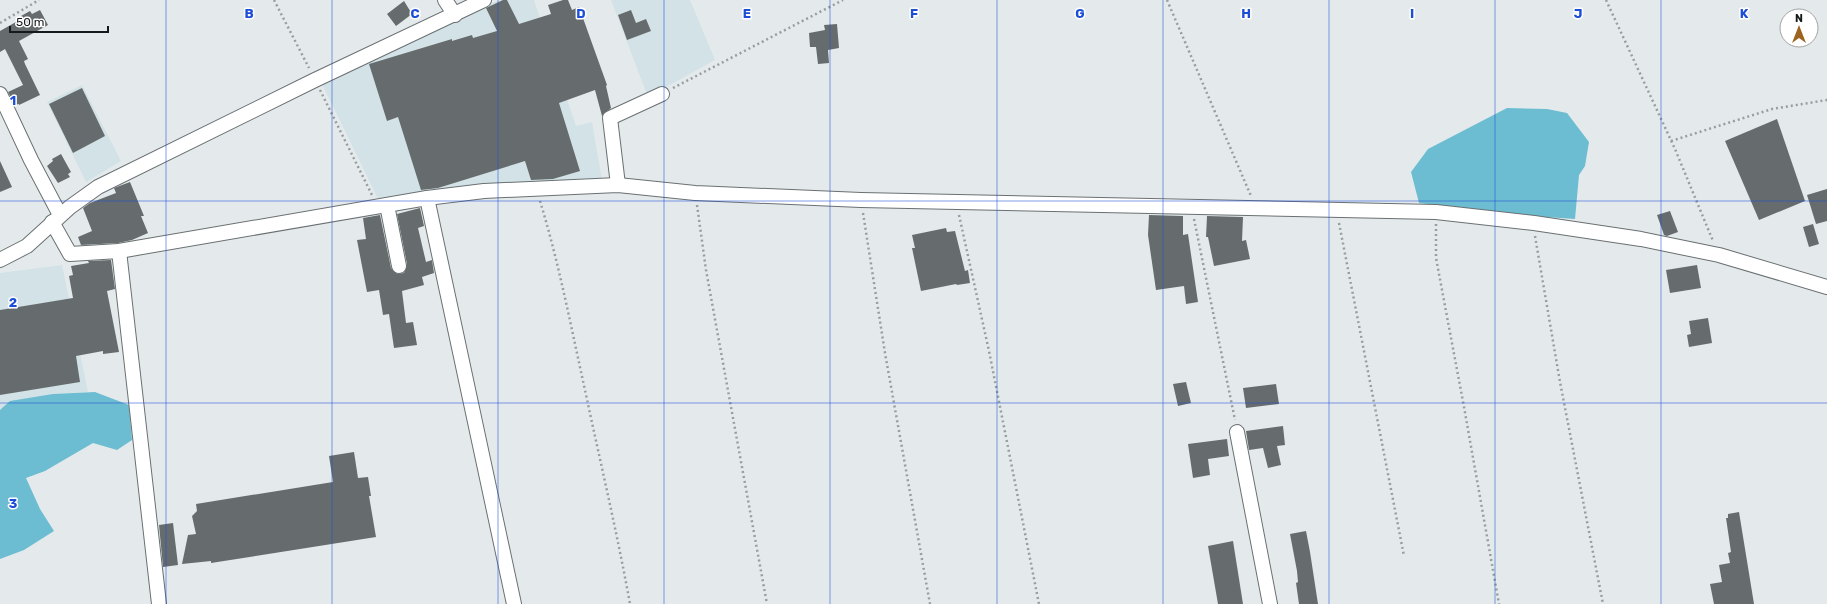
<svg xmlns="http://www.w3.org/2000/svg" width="1827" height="604" viewBox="0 0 1827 604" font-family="Rubik,sans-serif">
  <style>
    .built { fill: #d2e2e6 }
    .forest { fill: #6cbdd1 }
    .building { fill: #666c6d }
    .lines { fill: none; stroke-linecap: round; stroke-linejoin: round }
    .minor-casing { stroke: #6a7072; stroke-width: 16 }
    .path { stroke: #989d9f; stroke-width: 2.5; stroke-dasharray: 2 3; stroke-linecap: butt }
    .minor { stroke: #fff; stroke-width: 14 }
    .grid { fill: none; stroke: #1d4ed8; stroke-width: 1; stroke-opacity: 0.55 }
    .grid-label { font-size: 13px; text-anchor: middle; font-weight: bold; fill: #1d4ed8; stroke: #fff; stroke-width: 3; stroke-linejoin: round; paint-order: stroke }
  </style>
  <rect width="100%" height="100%" fill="#e4eaec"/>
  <!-- built -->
  <g class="built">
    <polygon points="499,0 534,0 576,126 592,122 602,180 380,203 322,84"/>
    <polygon points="611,0 690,0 715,60 648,97"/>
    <polygon points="82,85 121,161 86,182 47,102"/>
    <polygon points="62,265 88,392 53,394 0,410 0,273"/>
  </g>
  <!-- forest -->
  <g class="forest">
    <polygon points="1507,108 1547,109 1567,113 1589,142 1585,166 1579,175 1575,219 1531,216 1419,203 1411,172 1428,149"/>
    <polygon points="95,392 129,405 132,440 117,450 93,443 45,471 26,478 40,509 54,531 24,550 0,559 0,410 10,401 53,394"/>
  </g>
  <!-- building -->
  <g class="building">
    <polygon points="503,0 507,0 519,24 551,14 548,5 563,0 568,0 572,10 579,7 607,85 606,86 611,108 602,116 595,90 559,103 580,171 553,179 531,180 525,161 438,188 421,190 398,117 387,121 369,64 452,39 452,41 472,35 473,38 497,31 486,8"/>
    <polygon points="404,1 412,14 396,26 387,14"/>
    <polygon points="40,10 48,25 19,41 28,59 24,61 25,64 40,95 19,105 19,104 15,105 8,92 23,85 5,49 0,52 0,31 23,18 21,16 30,11 32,14"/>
    <polygon points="631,10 636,23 646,19 651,31 627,40 618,15"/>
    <polygon points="837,24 839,48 828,50 829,63 818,64 816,47 810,47 809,33 825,30 824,25"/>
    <polygon points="82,88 105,136 73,153 49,104"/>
    <polygon points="1777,119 1805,201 1759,220 1725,141"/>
    <polygon points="61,154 71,172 68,174 70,177 58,183 47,166 53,161 52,159"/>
    <polygon points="0,161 12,187 0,192"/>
    <polygon points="130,182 144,216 141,216 148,233 132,240 118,243 81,245 78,237 92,231 83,208 90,203 116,193 114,188"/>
    <polygon points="1827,189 1827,221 1816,224 1807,195"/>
    <polygon points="420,208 424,226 418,228 426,262 432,260 434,273 422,277 424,285 402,291 406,323 413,322 417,345 394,348 389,314 383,315 379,290 367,292 357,240 366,239 363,218 380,215 391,268 397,274 404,273 407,264 397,214"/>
    <polygon points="1670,211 1678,232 1667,236 1664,235 1657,215"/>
    <polygon points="1149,215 1183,216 1183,235 1188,234 1198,302 1186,304 1184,286 1156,290 1148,235"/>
    <polygon points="1207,216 1243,217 1242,241 1246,240 1250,259 1214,266 1208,237 1206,237"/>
    <polygon points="1813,224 1819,244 1809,247 1803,227"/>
    <polygon points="946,228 947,232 955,231 965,271 968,270 970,283 957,285 956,284 921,291 912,248 915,248 912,235"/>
    <polygon points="111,260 115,289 107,291 119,352 103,354 103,351 76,356 80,382 0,395 0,310 73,298 69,276 73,275 71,266 89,263 88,261"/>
    <polygon points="1697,265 1701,288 1670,293 1666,270"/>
    <polygon points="1708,318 1712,343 1689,347 1687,335 1691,334 1689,321"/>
    <polygon points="1186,382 1191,403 1178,406 1173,384"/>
    <polygon points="1276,384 1279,404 1246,408 1243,388"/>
    <polygon points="1283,426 1285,445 1277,446 1281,465 1268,468 1263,448 1249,450 1246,431"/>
    <polygon points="1227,439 1229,456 1208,459 1210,475 1193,478 1188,444"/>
    <polygon points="354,452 358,478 368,477 371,496 369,496 376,537 211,563 211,561 182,564 188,535 196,534 192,516 197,511 196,504 333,482 329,456"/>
    <polygon points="1739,512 1754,604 1714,604 1710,584 1722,582 1719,565 1730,563 1728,553 1731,552 1726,518 1728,518 1728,514"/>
    <polygon points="173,523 178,565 163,567 159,525"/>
    <polygon points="1306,531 1310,552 1318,604 1299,604 1296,583 1298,582 1297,571 1290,534"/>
    <polygon points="1233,541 1243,604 1218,604 1208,546"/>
  </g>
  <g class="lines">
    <defs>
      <g id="minor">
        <polyline points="445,0 455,15"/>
        <polyline points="0,94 31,160 60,215"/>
        <polyline points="618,185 610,118 662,94"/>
        <polyline points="427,198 514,604"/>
        <polyline points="387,205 399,266"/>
        <polyline points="52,222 70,254 119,251 427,198 484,191 618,185 695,193 861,200 1436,212 1534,223 1641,239 1719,255 1827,287"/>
        <polyline points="119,251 159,604"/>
        <polyline points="0,260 27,246 70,207 98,187 315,80 484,0"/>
        <polyline points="1237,432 1270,604"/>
      </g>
    </defs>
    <!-- minor casing -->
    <use href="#minor" class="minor-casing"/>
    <!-- path -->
    <g class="path">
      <polyline points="274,0 309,68"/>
      <polyline points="1167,0 1251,196"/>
      <polyline points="1606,0 1675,149 1713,241"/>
      <polyline points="0,23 39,0"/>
      <polyline points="673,88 843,0"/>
      <polyline points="320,90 372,195"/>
      <polyline points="1671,141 1772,109 1827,100"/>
      <path d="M540 201C559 263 571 327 585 390 600 461 617 532 630 604"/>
      <polyline points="697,205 706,270 767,604"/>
      <polyline points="863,213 885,353 930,604"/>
      <polyline points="959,215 989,351 1039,604"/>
      <polyline points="1194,219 1235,420"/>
      <polyline points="1339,223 1404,556"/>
      <polyline points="1436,224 1436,258 1464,407 1499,604"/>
      <polyline points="1535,236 1560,382 1603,604"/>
    </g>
    <!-- minor -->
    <use href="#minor" class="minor"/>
  </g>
  <!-- grid -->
  <path class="grid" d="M166 0V604M332 0V604M498 0V604M664 0V604M830 0V604M997 0V604M1163 0V604M1329 0V604M1495 0V604M1661 0V604M0 201H1827M0 403H1827"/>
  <g class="grid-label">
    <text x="249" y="18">B</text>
    <text x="415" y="18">C</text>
    <text x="581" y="18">D</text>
    <text x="747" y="18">E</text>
    <text x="914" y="18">F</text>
    <text x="1080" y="18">G</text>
    <text x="1246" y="18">H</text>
    <text x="1412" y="18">I</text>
    <text x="1578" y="18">J</text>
    <text x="1744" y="18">K</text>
    <text x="13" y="105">1</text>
    <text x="13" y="307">2</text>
    <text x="13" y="508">3</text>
  </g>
  <!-- north arrow -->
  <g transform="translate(1799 28)"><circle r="19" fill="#ffffff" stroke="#a2a3a3"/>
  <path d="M0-3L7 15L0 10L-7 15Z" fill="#9c6420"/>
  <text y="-6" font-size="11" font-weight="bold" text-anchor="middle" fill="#161919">N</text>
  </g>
  <!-- scale -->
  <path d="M10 26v6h98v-6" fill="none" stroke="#161919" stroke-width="2"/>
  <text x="16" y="26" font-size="12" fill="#161919" stroke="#ffffff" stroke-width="3" paint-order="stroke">50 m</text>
</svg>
